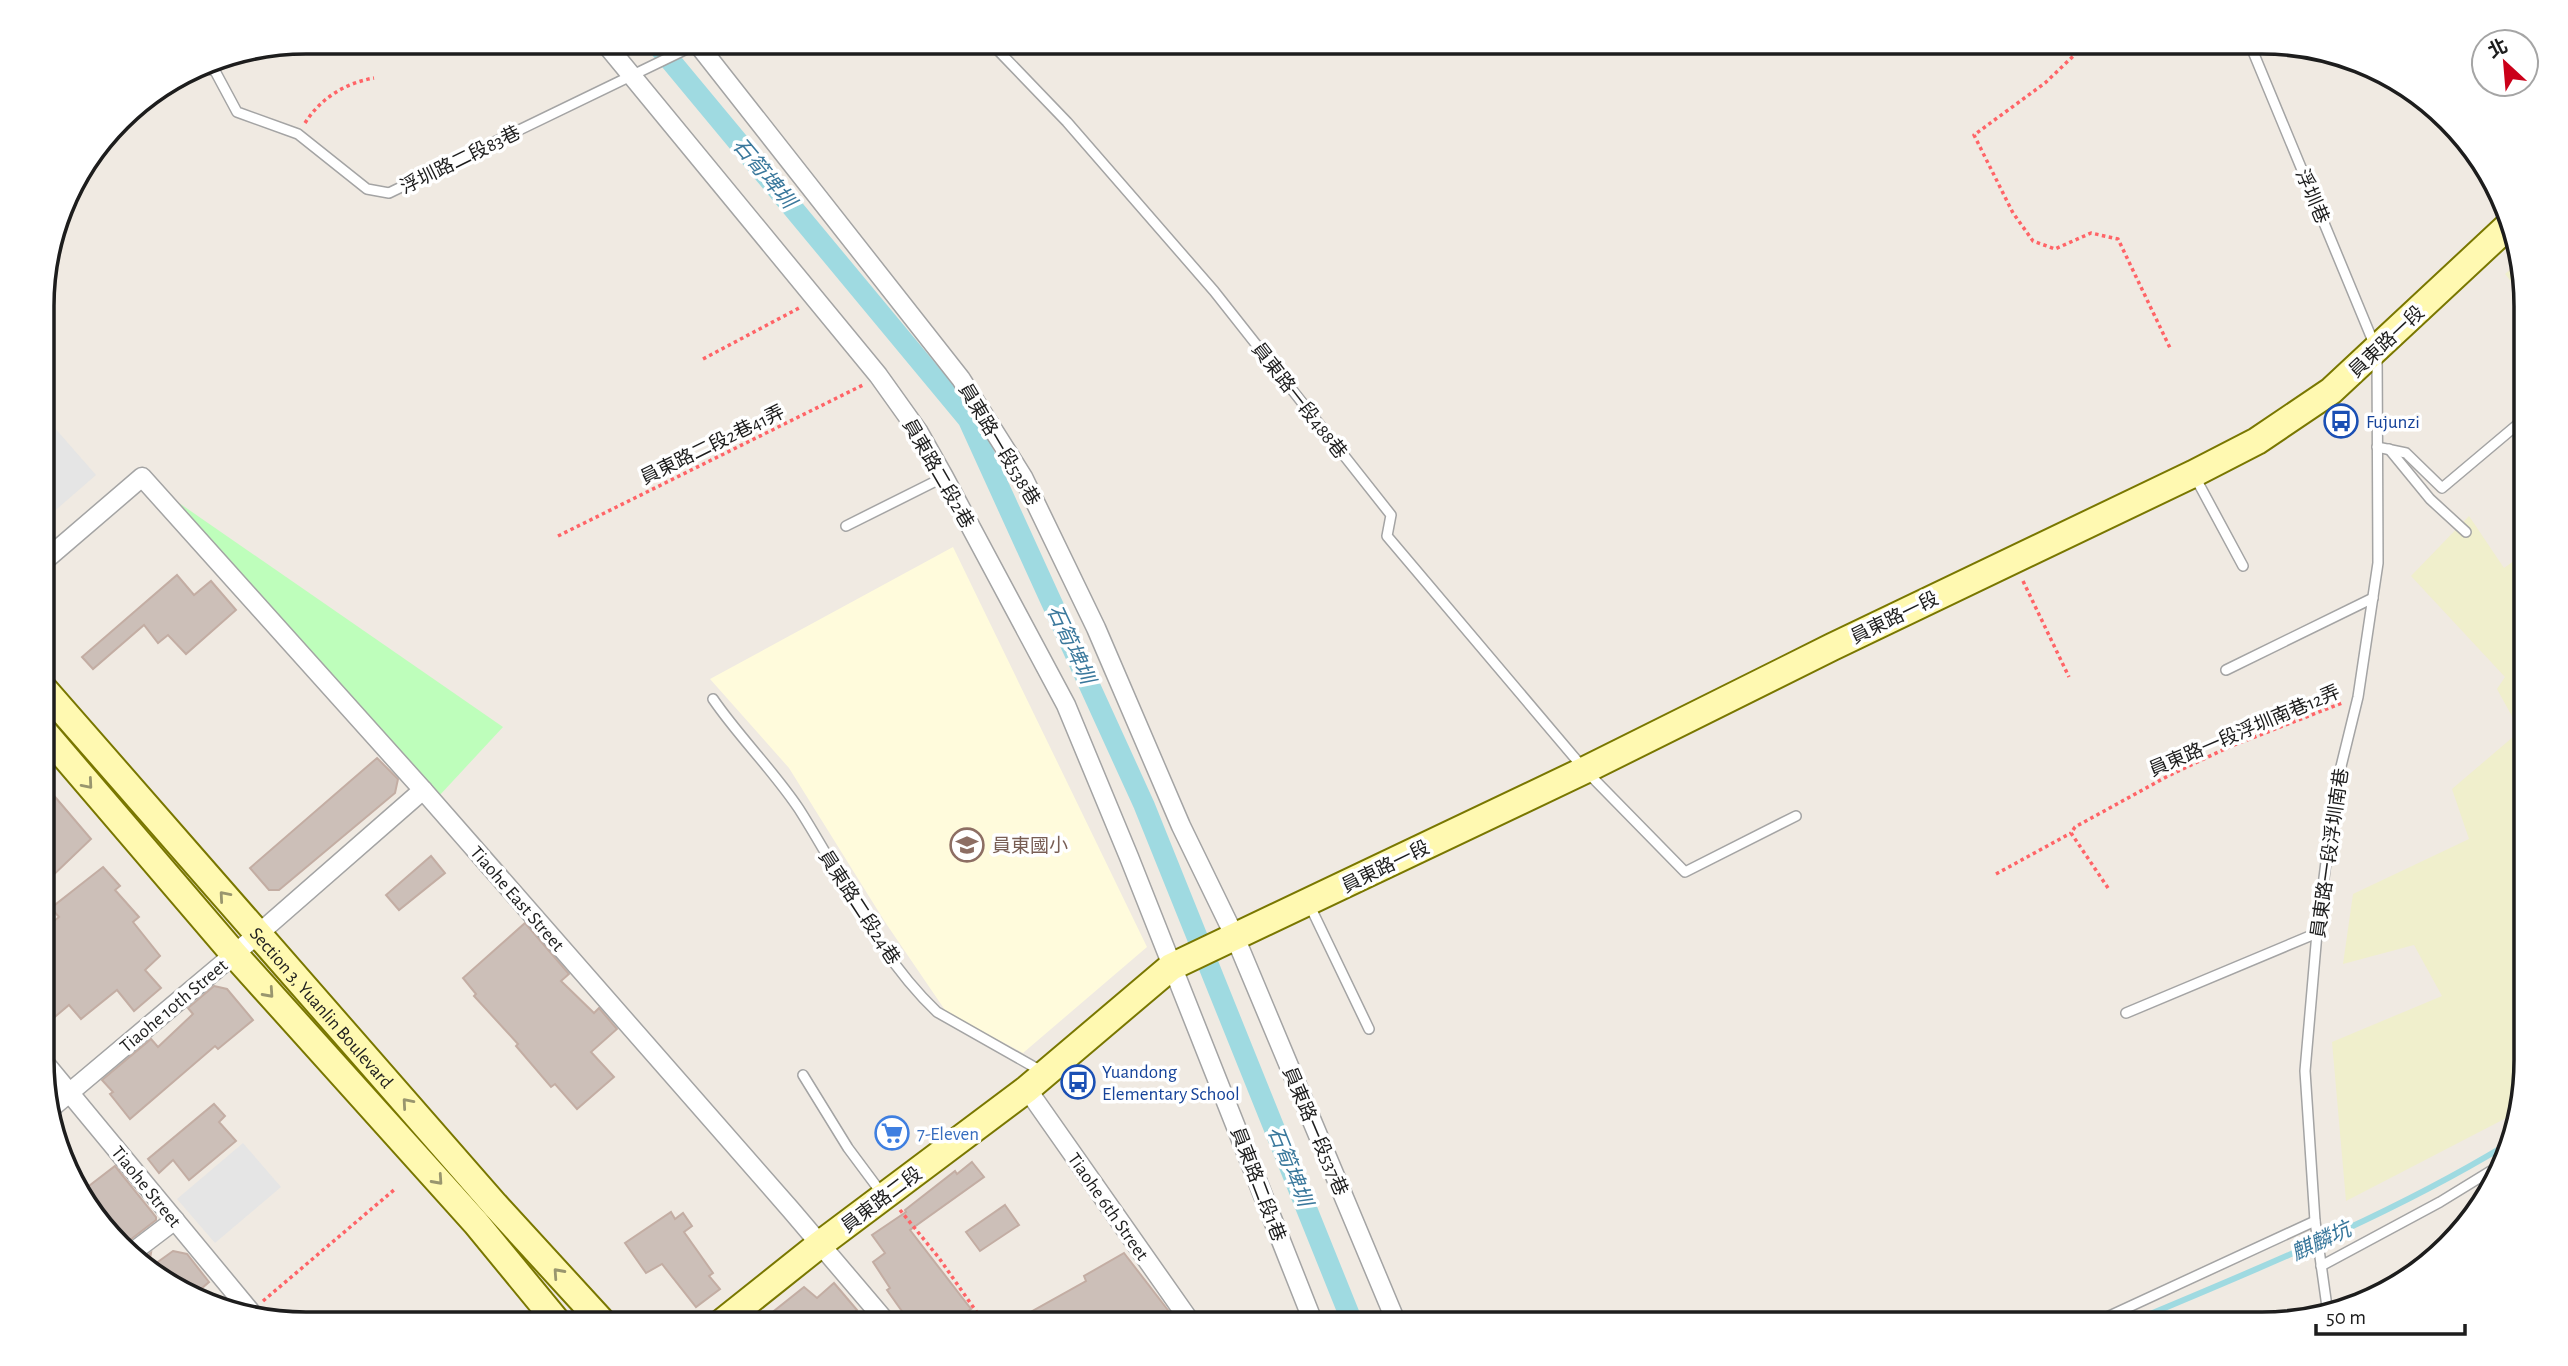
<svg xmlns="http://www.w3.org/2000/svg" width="2568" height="1366" viewBox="0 0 2568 1366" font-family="'Alegreya Sans','Noto Sans TC',sans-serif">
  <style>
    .education { fill: #fffbdc }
    .farmland { fill: #f0efcc }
    .park { fill: #befebb }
    .parking { fill: #e5e5e5 }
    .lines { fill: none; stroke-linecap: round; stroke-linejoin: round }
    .stream { stroke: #9fdae1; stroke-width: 6 }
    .canal { stroke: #9fdae1; stroke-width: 21 }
    .building { fill: #ccbfb8; stroke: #c3ada3; stroke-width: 2 }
    .service-casing { stroke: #a4a4a4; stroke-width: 12 }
    .minor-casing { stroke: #a4a4a4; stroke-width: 21 }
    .secondary-casing { stroke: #797700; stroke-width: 30 }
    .path { stroke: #ff6467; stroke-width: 3.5; stroke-dasharray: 3.5 3.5; stroke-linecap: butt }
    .service { stroke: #fff; stroke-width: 9 }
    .minor { stroke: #fff; stroke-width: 18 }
    .secondary { stroke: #fff9b1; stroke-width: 26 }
    .oneway { stroke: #99966e }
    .labels { text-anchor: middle; stroke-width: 7; stroke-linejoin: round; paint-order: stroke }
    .street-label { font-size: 19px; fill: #1d1d1d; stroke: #fff }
    .transit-label { font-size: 19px; fill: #164399; stroke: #fff; text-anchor: start }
    .education-label { font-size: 19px; fill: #785e54; stroke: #fff; text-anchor: start }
    .shop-label { font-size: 19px; fill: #366cbe; stroke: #fff; text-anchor: start }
    .water-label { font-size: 21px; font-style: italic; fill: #3a789c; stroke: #fff }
    .rim { fill: none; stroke: #1d1d1d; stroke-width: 3.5 }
  </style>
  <rect width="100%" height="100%" fill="#f0eae2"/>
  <!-- education -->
  <polygon class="education" points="953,547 1147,947 1023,1053 947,1013 885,922 789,768 710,679"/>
  <!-- farmland -->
  <g class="farmland">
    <polygon points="2520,261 2524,272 2524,298 2505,274"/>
    <polygon points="2469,516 2504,568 2525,553 2526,1061 2514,1114 2346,1201 2332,1042 2442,996 2414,945 2343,964 2353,894 2469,839 2452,789 2520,731 2497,689 2505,677 2411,576"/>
  </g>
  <!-- park -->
  <polygon class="park" points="153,485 503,727 439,796"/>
  <!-- parking -->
  <g class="parking">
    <polygon points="46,418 96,475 43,521 43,421"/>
    <polygon points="243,1143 281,1187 215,1243 177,1199"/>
  </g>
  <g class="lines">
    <!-- stream -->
    <path class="stream" d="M2129 1323C2257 1269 2387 1217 2506 1145"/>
    <!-- canal -->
    <polyline class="canal" points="655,42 968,419 1144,805 1353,1324"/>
  </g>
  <!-- building -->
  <g class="building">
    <polygon points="177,575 194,595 211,581 236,610 186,654 168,635 158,643 144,625 93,669 82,657"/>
    <polygon points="377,758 398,779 395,793 279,890 269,890 250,868"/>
    <polygon points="44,784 91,839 44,884"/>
    <polygon points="431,856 445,873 399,910 386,895"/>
    <polygon points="103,867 120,886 115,890 139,917 133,922 160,956 145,970 161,988 134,1011 117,990 81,1019 69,1005 44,1026 44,929 59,917 51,908"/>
    <polygon points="525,923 569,974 561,981 594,1013 599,1008 617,1029 591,1052 614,1077 577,1109 555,1084 551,1087 516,1046 518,1044 474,996 476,994 463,978"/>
    <polygon points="214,986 227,989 253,1020 218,1049 215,1046 130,1119 110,1094 113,1092 102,1080 151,1039 158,1047 193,1014 188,1008"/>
    <polygon points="214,1104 225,1116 219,1122 236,1141 189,1180 173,1160 159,1173 148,1159"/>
    <polygon points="972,1162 984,1177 910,1230 971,1309 949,1324 911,1324 887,1290 890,1288 873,1262 885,1253 872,1235 906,1212 905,1210 955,1171 957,1174"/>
    <polygon points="115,1166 156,1217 156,1220 121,1247 87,1207 81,1192"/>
    <polygon points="1005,1205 1019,1225 980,1251 966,1232"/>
    <polygon points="671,1212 675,1219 683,1213 692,1226 684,1232 713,1273 709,1276 720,1289 696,1307 662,1264 646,1273 625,1243"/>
    <polygon points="173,1251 187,1254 209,1282 201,1289 211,1302 189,1297 138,1263 151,1253 148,1269"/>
    <polygon points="1124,1253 1174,1318 1165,1324 1009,1324 1086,1281 1084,1276"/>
    <polygon points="834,1283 857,1310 842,1324 785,1324 774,1311 804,1287 817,1298"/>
  </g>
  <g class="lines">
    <defs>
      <g id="service">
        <polyline points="990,42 1067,122 1214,291 1391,515 1387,536 1585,770 1685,872 1796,816"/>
        <polyline points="2249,42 2377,351 2378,563 2358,697 2335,791 2317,933 2305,1071 2315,1221 2328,1314"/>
        <polyline points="199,66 215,71 237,112 298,134 367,189 389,193 699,43"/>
        <polyline points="2377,447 2406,453 2442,488 2524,419"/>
        <polyline points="2389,449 2430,499 2466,532"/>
        <polyline points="2194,475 2243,566"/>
        <polyline points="846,526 944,477"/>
        <polyline points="2226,670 2373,598"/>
        <path d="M713 699C739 737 773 770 799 809 843 878 877 955 937 1012L1043 1072"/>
        <polyline points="1309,904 1369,1029"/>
        <polyline points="2126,1013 2317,933"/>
        <polyline points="803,1075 848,1148 883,1195"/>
        <polyline points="2321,1266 2440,1202 2502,1164"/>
        <polyline points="2092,1324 2315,1221"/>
      </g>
      <g id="minor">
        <polyline points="604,42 878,375 918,431 944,477 1066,705 1129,857 1314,1324"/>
        <polyline points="696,42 961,379 1023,477 1096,628 1181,826 1235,937 1397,1324"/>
        <polyline points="43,562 142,477 423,790 791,1210 888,1324"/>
        <polyline points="44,1062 250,1311"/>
        <polyline points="1027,1089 1192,1324"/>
        <polyline points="50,1109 257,935 423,790"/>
        <polyline points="129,1255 175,1220"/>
      </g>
      <g id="secondary">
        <path id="s1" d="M43 688 495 1205 604 1324"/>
        <polyline points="44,732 234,954 476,1223 559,1324"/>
        <polyline points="720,1324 819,1245 1027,1089 1171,967 1585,770 1832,647 2193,474 2257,441 2331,391 2507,227"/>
      </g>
    </defs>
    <!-- service casing -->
    <use href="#service" class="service-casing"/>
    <!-- minor casing -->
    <use href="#minor" class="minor-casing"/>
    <!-- secondary casing -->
    <use href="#secondary" class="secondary-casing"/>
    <!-- path -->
    <g class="path">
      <polyline points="2088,42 2045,83 1974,135 2013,213 2033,241 2055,249 2091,233 2118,239 2171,350"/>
      <polyline points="2266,50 2274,45"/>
      <path d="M305 123C321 98 345 83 374 78"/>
      <polyline points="703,359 801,307"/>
      <polyline points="558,536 863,385"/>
      <polyline points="2023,581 2069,677"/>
      <polyline points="1996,874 2071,833"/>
      <polyline points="2108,888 2071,833 2075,827 2168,776 2229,747 2342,703"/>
      <polyline points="900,1210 939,1258 985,1324"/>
      <polyline points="263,1301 395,1189"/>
    </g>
    <!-- service -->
    <use href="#service" class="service"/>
    <!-- minor -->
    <use href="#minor" class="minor"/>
    <!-- secondary -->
    <use href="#secondary" class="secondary"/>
  </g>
  <!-- one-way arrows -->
  <defs><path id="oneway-chevron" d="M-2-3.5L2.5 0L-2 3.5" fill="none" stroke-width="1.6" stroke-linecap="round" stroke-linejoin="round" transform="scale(1.75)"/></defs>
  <g class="oneway">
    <use href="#oneway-chevron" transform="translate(88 784) rotate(49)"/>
    <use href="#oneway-chevron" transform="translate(224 896) rotate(-131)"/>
    <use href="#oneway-chevron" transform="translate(269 993) rotate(48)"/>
    <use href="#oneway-chevron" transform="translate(407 1103) rotate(-131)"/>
    <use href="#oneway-chevron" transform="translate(438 1180) rotate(48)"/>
    <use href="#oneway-chevron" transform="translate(558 1273) rotate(-132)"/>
  </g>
  <!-- icons -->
  <defs>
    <symbol id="bus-ring" viewBox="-11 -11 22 22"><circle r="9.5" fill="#fff" stroke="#1a4fb4" stroke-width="1.5"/><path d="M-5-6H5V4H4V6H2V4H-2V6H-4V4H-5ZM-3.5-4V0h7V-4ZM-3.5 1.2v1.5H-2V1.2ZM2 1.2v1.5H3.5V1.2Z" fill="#1a4fb4"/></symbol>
    <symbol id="school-ring" viewBox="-11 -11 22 22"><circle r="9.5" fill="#fff" stroke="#8d6e63" stroke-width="1.5"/><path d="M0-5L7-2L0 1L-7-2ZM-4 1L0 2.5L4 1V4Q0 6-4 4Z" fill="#8d6e63"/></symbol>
    <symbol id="supermarket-ring" viewBox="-11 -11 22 22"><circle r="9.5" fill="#fff" stroke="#3f7fe0" stroke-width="1.5"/><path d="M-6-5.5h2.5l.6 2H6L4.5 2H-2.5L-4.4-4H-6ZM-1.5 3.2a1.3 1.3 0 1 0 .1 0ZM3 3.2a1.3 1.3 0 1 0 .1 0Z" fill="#3f7fe0"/></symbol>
  </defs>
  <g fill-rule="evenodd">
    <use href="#bus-ring" x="2322" y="402" width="38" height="38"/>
    <use href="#school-ring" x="948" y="826" width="38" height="38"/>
    <use href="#bus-ring" x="1059" y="1063" width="38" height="38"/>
    <use href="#supermarket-ring" x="873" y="1114" width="38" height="38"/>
  </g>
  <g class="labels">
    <!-- street labels -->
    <g class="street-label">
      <text transform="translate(460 159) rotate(-26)" y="7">浮圳路二段83巷</text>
      <text transform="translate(2313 196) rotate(67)" y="7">浮圳巷</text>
      <text transform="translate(2386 341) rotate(-43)" y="7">員東路一段</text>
      <text transform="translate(1300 400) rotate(52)" y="7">員東路一段488巷</text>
      <text transform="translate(712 444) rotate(-26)" y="7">員東路二段2巷41弄</text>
      <text transform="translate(1000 444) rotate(59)" y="7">員東路一段538巷</text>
      <text transform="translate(939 473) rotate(60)" y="7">員東路二段2巷</text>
      <text transform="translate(1894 617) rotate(-26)" y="7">員東路一段</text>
      <text transform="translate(2244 730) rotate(-23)" y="7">員東路一段浮圳南巷12弄</text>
      <text transform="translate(2329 853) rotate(-82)" y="7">員東路一段浮圳南巷</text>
      <text transform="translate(1385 866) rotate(-26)" y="7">員東路一段</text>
      <text transform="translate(518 898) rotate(49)" y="7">Tiaohe East Street</text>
      <text transform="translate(860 907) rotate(57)" y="7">員東路二段24巷</text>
      <text transform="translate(173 1005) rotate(-40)" y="7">Tiaohe 10th Street</text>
      <text dy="7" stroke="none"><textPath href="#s1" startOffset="424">Section 3, Yuanlin Boulevard</textPath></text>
      <text transform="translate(1316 1131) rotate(67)" y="7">員東路一段537巷</text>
      <text transform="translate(1259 1184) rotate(69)" y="7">員東路二段1巷</text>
      <text transform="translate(147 1186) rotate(51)" y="7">Tiaohe Street</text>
      <text transform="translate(881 1199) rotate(-37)" y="7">員東路二段</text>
      <text transform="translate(1109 1206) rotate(55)" y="7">Tiaohe 6th Street</text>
    </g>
    <!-- transit labels -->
    <g class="transit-label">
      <text x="2366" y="428">Fujunzi</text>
      <text x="1102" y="1078">Yuandong<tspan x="1102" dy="22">Elementary School</tspan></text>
    </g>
    <!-- education labels -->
    <g class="education-label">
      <text x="992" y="852">員東國小</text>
    </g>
    <!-- shop labels -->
    <g class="shop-label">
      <text x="917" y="1140">7-Eleven</text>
    </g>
    <!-- water labels -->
    <g class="water-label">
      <text transform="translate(764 173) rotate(50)" y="7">石筍埤圳</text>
      <text transform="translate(1071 644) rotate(65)" y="7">石筍埤圳</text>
      <text transform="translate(1290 1166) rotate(68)" y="7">石筍埤圳</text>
      <text transform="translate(2321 1241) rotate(-25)" y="7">麒麟坑</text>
    </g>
  </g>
  <!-- crop -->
  <path d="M0 0H2568V1366H0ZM306 54H2262A252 252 0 0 1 2514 306V1060A252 252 0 0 1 2262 1312H306A252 252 0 0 1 54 1060V306A252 252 0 0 1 306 54Z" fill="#fff" fill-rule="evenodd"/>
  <path class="rim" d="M306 54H2262A252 252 0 0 1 2514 306V1060A252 252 0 0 1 2262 1312H306A252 252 0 0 1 54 1060V306A252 252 0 0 1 306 54Z"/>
  <!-- north arrow -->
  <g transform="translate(2505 63) rotate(334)"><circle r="33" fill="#ffffff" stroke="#a5a5a5" stroke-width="2"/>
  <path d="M0-5L12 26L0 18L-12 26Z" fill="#cb0019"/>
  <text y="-10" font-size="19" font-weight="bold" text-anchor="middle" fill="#1d1d1d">北</text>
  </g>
  <!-- scale -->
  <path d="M2316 1324v10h149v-10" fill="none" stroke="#1d1d1d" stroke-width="3.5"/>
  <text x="2326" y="1324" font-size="21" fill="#1d1d1d" stroke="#ffffff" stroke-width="5" paint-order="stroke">50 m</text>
</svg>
